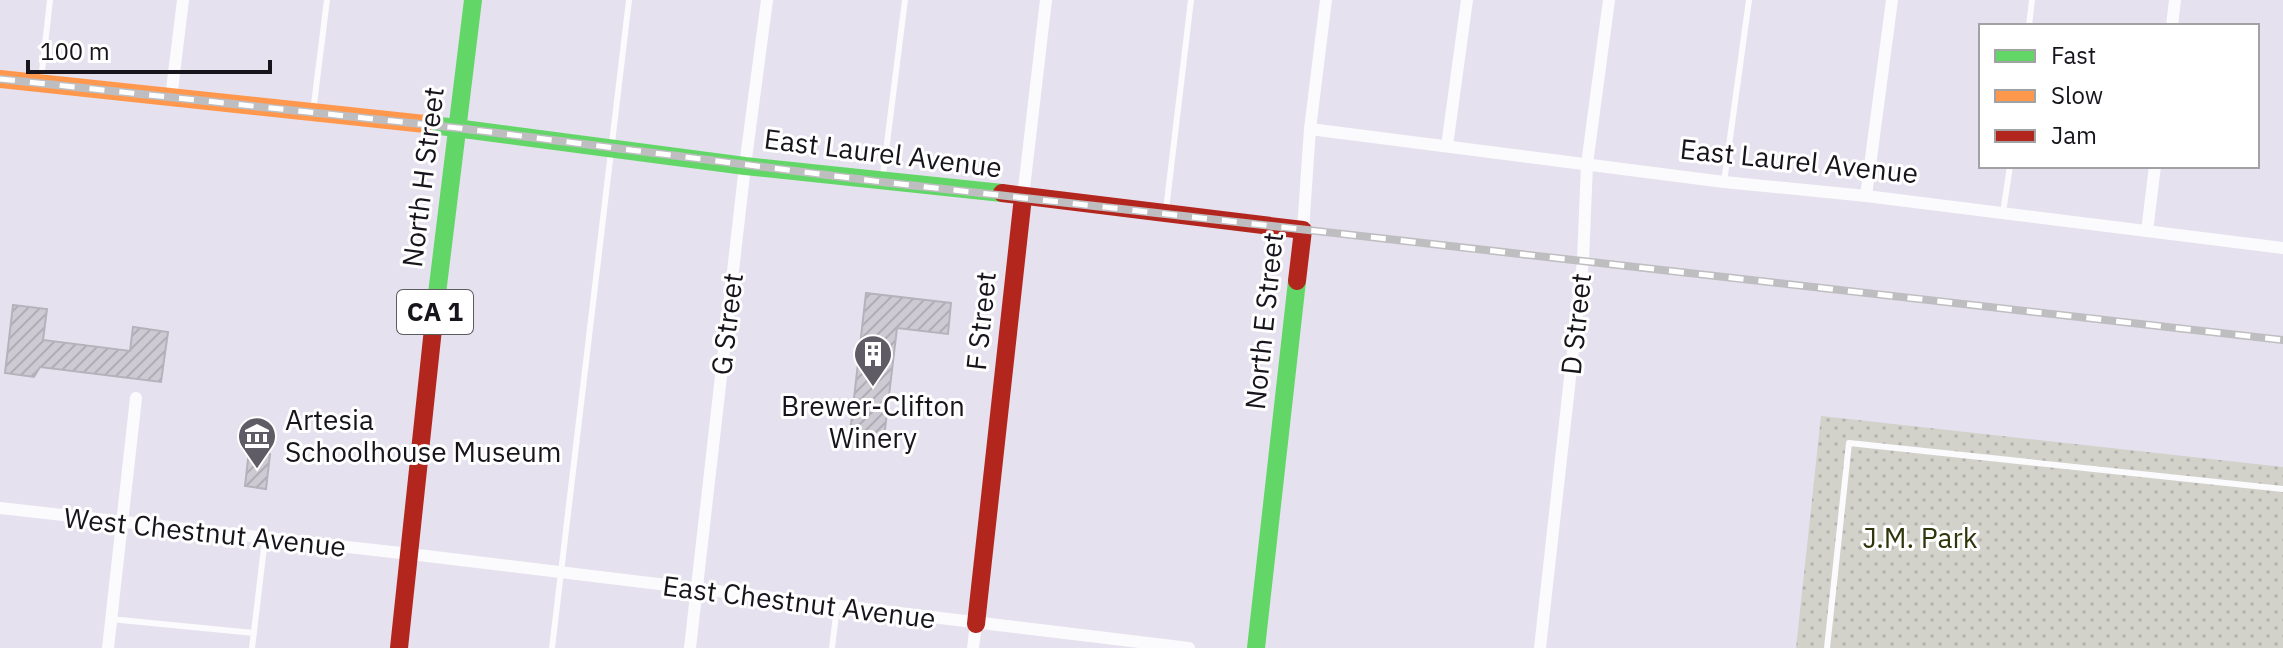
<svg xmlns="http://www.w3.org/2000/svg" width="2283" height="648" viewBox="0 0 2283 648" font-family="'IBM Plex Sans',sans-serif">
  <style>
    .park { fill: url(#park-dots) }
    .building { fill: url(#building-hatch); stroke: #b5b2bb; stroke-width: 2 }
    .lines { fill: none; stroke-linecap: round; stroke-linejoin: round }
    .lane { stroke: #fbfafc; stroke-width: 6 }
    .street { stroke: #fbfafc; stroke-width: 12 }
    .fast { stroke: #63d668; stroke-width: 18 }
    .slow { stroke: #ff974d; stroke-width: 18 }
    .jam { stroke: #b3261e; stroke-width: 18 }
    .rail-casing { stroke: #bebdc0; stroke-width: 8 }
    .rail { stroke: #fff; stroke-width: 5; stroke-dasharray: 15; stroke-linecap: butt }
    .labels { text-anchor: middle; stroke-width: 6; stroke-linejoin: round; paint-order: stroke }
    .shield { fill: #fff; stroke: #5d5a60; stroke-width: 2 }
    .shield-label { font-size: 26px; font-weight: bold; fill: #17141c }
    .street-label { font-size: 28px; fill: #17141c; stroke: #fff }
    .poi-label { font-size: 28px; fill: #17141c; stroke: #fff }
    .park-label { font-size: 28px; fill: #30360c; stroke: #fff }
  </style>
  <defs>
    <pattern id="park-dots" width="8" height="8" patternUnits="userSpaceOnUse" patternTransform="scale(2)"><rect width="8" height="8" fill="#d2d2cb"/><path d="M2 2h.1M6 6h.1" fill="none" stroke="#b4b3ae" stroke-width="1.8" stroke-linecap="round"/></pattern>
    <pattern id="building-hatch" width="6" height="6" patternUnits="userSpaceOnUse" patternTransform="scale(2)"><rect width="6" height="6" fill="#cecad4"/><path d="M-1 1l2-2M0 6l6-6M5 7l2-2" fill="none" stroke="#b0adb5"/></pattern>
  </defs>
  <rect width="100%" height="100%" fill="#e6e1ee"/>
  <!-- park -->
  <polygon class="park" points="1821,416 2283,467 2283,648 1796,648"/>
  <!-- building -->
  <g class="building">
    <polygon points="866,293 951,303 948,334 897,328 883,446 849,442"/>
    <polygon points="13,305 47,309 43,340 130,351 133,327 168,332 161,382 40,367 34,377 5,373"/>
    <polygon points="249,451 270,454 266,489 245,486"/>
  </g>
  <g class="lines">
    <!-- lane -->
    <g class="lane">
      <polyline points="2029,26 2032,0"/>
      <polyline points="41,80 50,0"/>
      <polyline points="313,112 327,0"/>
      <polyline points="883,175 905,0"/>
      <polyline points="1724,182 1749,0"/>
      <polyline points="1166,210 1191,0"/>
      <polyline points="2003,213 2010,166"/>
      <polyline points="110,619 254,633"/>
      <polyline points="252,648 265,539"/>
      <polyline points="552,648 629,0"/>
      <polyline points="832,648 837,607"/>
      <polyline points="1827,648 1849,443 2283,489"/>
    </g>
    <!-- street -->
    <g class="street">
      <polyline points="2172,26 2175,0"/>
      <polyline points="171,98 183,0"/>
      <polyline points="1310,129 1724,182 1866,196 2283,248"/>
      <polyline points="1447,146 1467,0"/>
      <polyline points="1866,196 1892,0"/>
      <polyline points="1023,197 1046,0"/>
      <polyline points="1303,230 1310,129 1326,0"/>
      <polyline points="2147,231 2155,166"/>
      <polyline points="0,508 410,554 1189,648"/>
      <polyline points="108,648 136,398"/>
      <polyline points="690,648 745,166 767,0"/>
      <polyline points="973,648 976,624"/>
      <polyline points="1540,648 1583,261 1587,164 1609,0"/>
    </g>
    <!-- fast -->
    <g class="fast">
      <polyline points="425,124 745,166 1002,193"/>
      <polyline points="435,310 473,0"/>
      <polyline points="1256,648 1297,281"/>
    </g>
    <!-- slow -->
    <polyline class="slow" points="0,79 425,124"/>
    <!-- jam -->
    <g class="jam">
      <polyline points="1002,193 1303,230 1297,281"/>
      <polyline points="976,624 1023,197"/>
      <polyline points="399,648 435,310"/>
    </g>
    <defs>
      <polyline id="rail" points="0,79 458,128 882,182 2283,340"/>
    </defs>
    <!-- rail casing -->
    <use href="#rail" class="rail-casing"/>
    <!-- rail -->
    <use href="#rail" class="rail"/>
  </g>
  <!-- icons -->
  <defs>
    <symbol id="building-pin" viewBox="-11 -11 22 30"><path d="M0 17L-7.5 6A9.5 9.5 0 1 1 7.5 6Z" fill="#5f5c66" stroke="#fff"/><path d="M-4-6H4V6H1V3H-1V6H-4ZM-2.5-4.3h1.7v1.8h-1.7ZM.8-4.3h1.7v1.8H.8ZM-2.5-1h1.7V.8h-1.7ZM.8-1h1.7V.8H.8Z" fill="#fff"/></symbol>
    <symbol id="museum-pin" viewBox="-11 -11 22 30"><path d="M0 17L-7.5 6A9.5 9.5 0 1 1 7.5 6Z" fill="#5f5c66" stroke="#fff"/><path d="M0-6L6-3V-2H-6V-3ZM-5-1h2V3h-2ZM-1-1h2V3h-2ZM3-1h2V3H3ZM-6 4H6V6H-6Z" fill="#fff"/></symbol>
  </defs>
  <g fill-rule="evenodd">
    <use href="#building-pin" x="851" y="332" width="44" height="60"/>
    <use href="#museum-pin" x="235" y="414" width="44" height="60"/>
  </g>
  <g class="labels">
    <!-- shield labels -->
    <rect class="shield" x="397" y="290" width="76" height="44" rx="6"/>
    <g class="shield-label">
      <text x="435" y="321">CA 1</text>
    </g>
    <!-- street labels -->
    <g class="street-label">
      <text transform="translate(883 153) rotate(7)" y="10">East Laurel Avenue</text>
      <text transform="translate(1799 161) rotate(6)" y="10">East Laurel Avenue</text>
      <text transform="translate(423 177) rotate(-83)" y="10">North H Street</text>
      <text transform="translate(981 321) rotate(-84)" y="10">F Street</text>
      <text transform="translate(1264 321) rotate(-84)" y="10">North E Street</text>
      <text transform="translate(727 324) rotate(-83)" y="10">G Street</text>
      <text transform="translate(1576 324) rotate(-84)" y="10">D Street</text>
      <text transform="translate(205 532) rotate(6)" y="10">West Chestnut Avenue</text>
      <text transform="translate(799 602) rotate(7)" y="10">East Chestnut Avenue</text>
    </g>
    <!-- poi labels -->
    <g class="poi-label">
      <text x="873" y="416">Brewer-Clifton<tspan x="873" dy="32">Winery</tspan></text>
      <text x="285" y="430" text-anchor="start">Artesia<tspan x="285" dy="32">Schoolhouse Museum</tspan></text>
    </g>
    <!-- park labels -->
    <g class="park-label">
      <text x="1920" y="548">J.M. Park</text>
    </g>
  </g>
  <!-- legend -->
  <rect x="1979" y="24" width="280" height="144" fill="#ffffff" stroke="#a2a1a4" stroke-width="2"/>
  <rect x="1995" y="50" width="40" height="12" fill="#63d668" stroke="#a2a1a4" stroke-width="2"/>
  <text x="2051" y="64" font-size="24" fill="#17141c">Fast</text>
  <rect x="1995" y="90" width="40" height="12" fill="#ff974d" stroke="#a2a1a4" stroke-width="2"/>
  <text x="2051" y="104" font-size="24" fill="#17141c">Slow</text>
  <rect x="1995" y="130" width="40" height="12" fill="#b3261e" stroke="#a2a1a4" stroke-width="2"/>
  <text x="2051" y="144" font-size="24" fill="#17141c">Jam</text>
  <!-- scale -->
  <path d="M28 60v12h242v-12" fill="none" stroke="#17141c" stroke-width="4"/>
  <text x="40" y="60" font-size="24" fill="#17141c" stroke="#ffffff" stroke-width="6" paint-order="stroke">100 m</text>
</svg>
